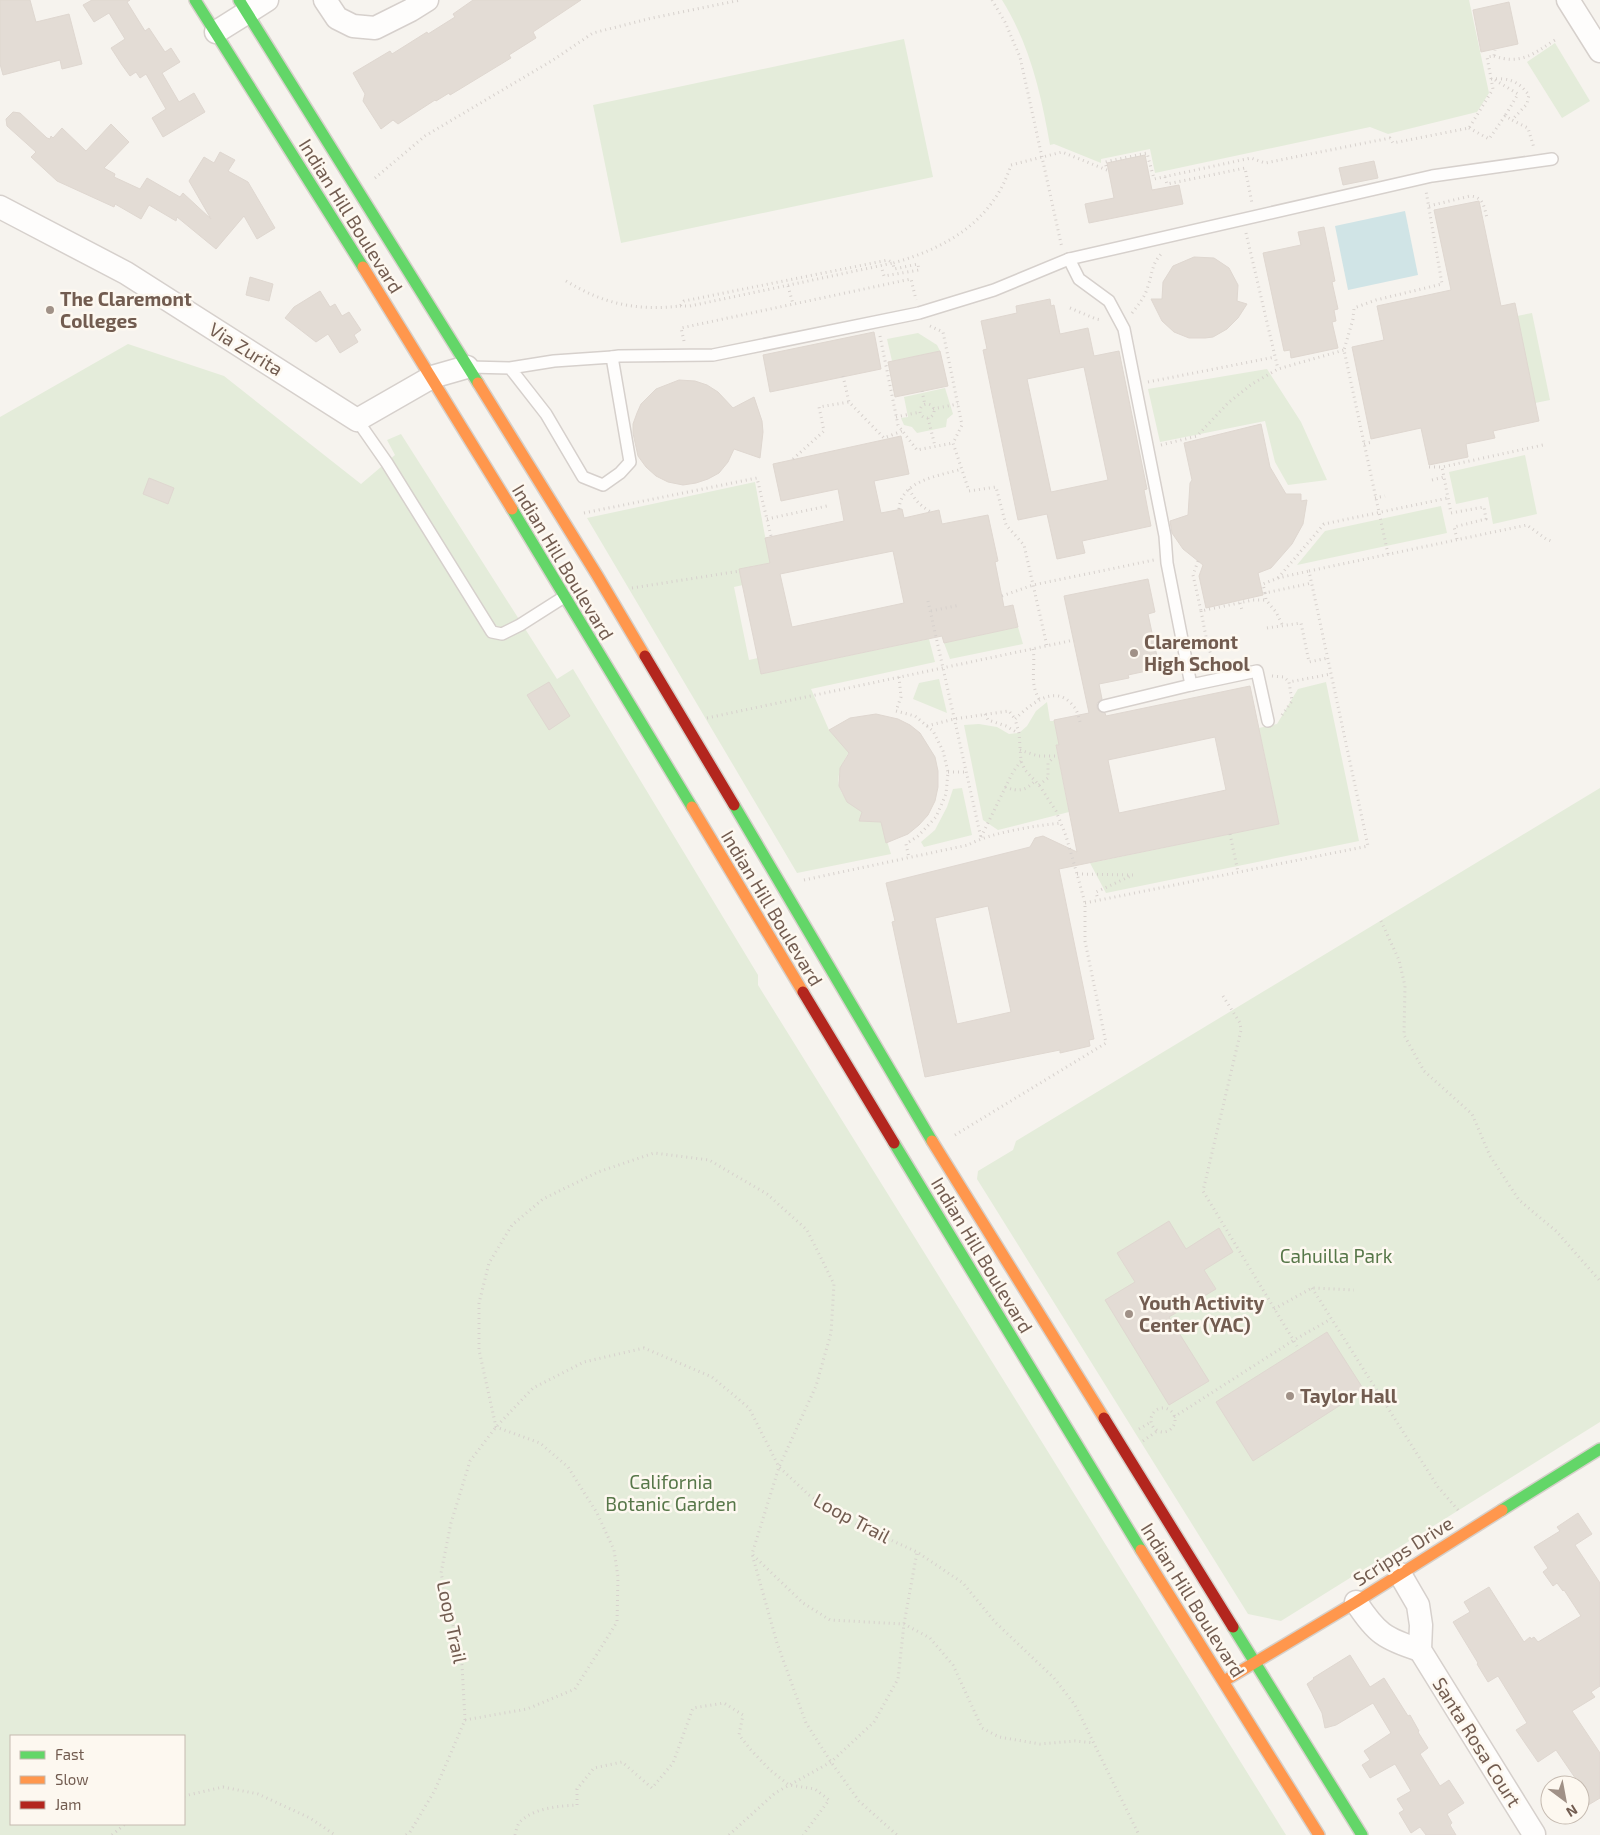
<svg xmlns="http://www.w3.org/2000/svg" width="1600" height="1835" viewBox="0 0 1600 1835" font-family="'Exo 2',sans-serif">
  <style>
    .green { fill: #e4ecda; fill-rule: evenodd }
    .water { fill: #d0e4e6 }
    .building { fill: #e3dcd5; stroke: #dfd7d0; fill-rule: evenodd }
    .lines { fill: none; stroke-linecap: round; stroke-linejoin: round }
    .lane-casing { stroke: #d6d0cc; stroke-width: 14 }
    .street-casing { stroke: #d6d0cc; stroke-width: 25 }
    .fast-casing { stroke: #d6d0ca; stroke-width: 14 }
    .slow-casing { stroke: #d6d0ca; stroke-width: 14 }
    .jam-casing { stroke: #d6d0ca; stroke-width: 14 }
    .path { stroke: #d7d1cd; stroke-width: 3; stroke-dasharray: 1 4; stroke-linecap: butt }
    .lane { stroke: #fefdfc; stroke-width: 11 }
    .street { stroke: #fefdfc; stroke-width: 22 }
    .fast { stroke: #63d668; stroke-width: 11 }
    .slow { stroke: #ff974d; stroke-width: 11 }
    .jam { stroke: #b3261e; stroke-width: 11 }
    .poi-dot { fill: #a09187; stroke: #fdf8f0; stroke-width: 2 }
    .labels { text-anchor: middle; stroke-width: 5; stroke-linejoin: round; paint-order: stroke }
    .street-label { font-size: 19px; fill: #725c50; stroke: #fdf8f0 }
    .poi-label { font-size: 19px; font-weight: bold; fill: #725c50; stroke: #fdf8f0; text-anchor: start }
    .park-label { font-size: 19px; fill: #577749; stroke: #fdf8f0 }
  </style>
  <rect width="100%" height="100%" fill="#f6f3ee"/>
  <!-- green -->
  <g class="green">
    <path d="M1002 0H1469L1489 93 1477 112 1388 134 1370 127 1155 173 1150 149 1101 159V163L1054 144 1050 145C1041 94 1030 45 1002 0Z"/>
    <polygon points="904,39 933,177 621,243 593,105"/>
    <polygon points="1555,43 1590,101 1562,118 1527,62"/>
    <polygon points="1532,313 1550,400 1535,403 1517,316"/>
    <polygon points="918,333 937,345 940,351 892,361 887,339"/>
    <path d="M128 344 224 376 361 484 395 455 387 440 401 434 557 679 573 669 758 975V985L1286 1835H0V417ZM11 1736H184V1824H11Z"/>
    <polygon points="1267,369 1301,422 1327,480 1288,485 1275,462 1265,421 1160,442 1148,389"/>
    <polygon points="945,388 953,414 947,419 946,427 917,433 912,427 904,425 901,418 908,417 904,397"/>
    <polygon points="1525,455 1537,514 1493,524 1488,497 1456,504 1449,472"/>
    <path d="M755 482 770 563 740 569 743 585 734 587 749 660 758 658 761 674 929 639 935 662 811 689 829 730 849 752C832 779 835 794 862 812L860 821 881 822 891 854 797 873 587 518Z"/>
    <polygon points="1441,506 1447,533 1297,565 1325,531"/>
    <polygon points="1018,627 1023,644 950,659 944,643"/>
    <polygon points="939,679 947,713 913,699 919,683"/>
    <polygon points="1326,682 1359,841 1106,893 1090,863 1279,824 1259,728 1277,724 1298,689"/>
    <polygon points="1047,702 1050,721 1054,721 1059,745 1056,746 1069,812 998,830 983,820 964,725 979,724 997,727 1009,734 1019,733 1027,726 1036,711"/>
    <polygon points="962,788 972,835 924,847 921,842 935,830 947,807 953,789"/>
    <polygon points="1600,788 1600,1422 1281,1621 1248,1614 977,1179 978,1171 1013,1150 1016,1141"/>
  </g>
  <!-- water -->
  <polygon class="water" points="1405,211 1418,275 1348,290 1335,226"/>
  <!-- building -->
  <g class="building">
    <polygon points="0,0 30,0 36,22 69,14 82,64 62,69 60,60 3,75 0,64"/>
    <polygon points="92,0 130,0 127,2 145,31 149,28 165,52 171,48 180,62 162,73 179,102 194,93 205,112 163,137 152,118 166,109 146,74 140,78 136,72 130,76 122,65 111,48 125,39 109,13 94,22 83,5"/>
    <polygon points="473,0 581,0 533,32 536,38 509,55 511,58 460,89 450,95 449,93 436,101 435,100 398,124 393,120 381,129 363,101 365,94 353,73 390,51 392,54 427,32 428,34 455,17 453,14"/>
    <polygon points="1509,2 1518,44 1481,52 1473,10"/>
    <polygon points="13,112 20,113 47,138 50,139 51,136 53,138 62,128 86,151 111,124 129,142 104,168 115,174 114,177 140,189 147,178 180,197 183,193 211,219 189,181 204,157 214,163 220,152 235,160 228,171 248,182 275,228 257,239 244,216 216,249 177,217 176,221 149,205 141,219 115,204 114,207 57,181 31,157 36,152 7,126 6,119"/>
    <polygon points="1145,155 1152,190 1179,185 1183,204 1089,223 1085,204 1114,198 1107,163"/>
    <polygon points="1374,161 1378,178 1343,185 1339,168"/>
    <polygon points="1479,201 1501,306 1515,303 1539,421 1493,431 1495,438 1466,444 1468,457 1429,465 1421,428 1371,439 1352,347 1384,340 1377,306 1451,290 1434,210"/>
    <polygon points="1324,227 1335,281 1332,282 1338,309 1334,310 1336,321 1332,322 1338,348 1291,358 1290,350 1284,351 1263,253 1301,245 1298,232"/>
    <polygon points="1194,257 1214,258 1229,268 1238,285 1237,301 1247,304 1238,318 1227,329 1213,337 1205,338 1189,338 1174,332 1162,321 1151,299 1162,299 1163,282 1173,266"/>
    <polygon points="250,277 273,284 269,301 246,295"/>
    <polygon points="320,291 330,307 335,304 342,316 349,312 361,330 354,335 358,342 340,353 328,334 316,342 285,318 294,307"/>
    <path d="M1050 299 1051 306 1054 305 1060 334 1088 328 1094 356 1119 351 1147 489 1144 490 1151 526 1082 541 1085 553 1057 559 1047 514 1018 520 983 350 987 349 981 321 1017 313 1016 306ZM1084 367 1108 480 1051 492 1027 379Z"/>
    <polygon points="874,332 881,369 770,392 763,355"/>
    <polygon points="940,351 948,386 895,397 888,362"/>
    <polygon points="679,380 695,381 707,385 718,392 733,408 754,397 762,421 763,432 760,458 734,449 728,462 719,473 708,479 696,483 683,485 668,482 656,476 646,467 638,456 633,433 633,424 637,413 641,404 656,389"/>
    <polygon points="1261,424 1270,467 1286,494 1301,494 1301,501 1307,500 1303,524 1292,544 1271,568 1258,573 1263,595 1206,608 1199,576 1203,565 1183,549 1172,533 1170,521 1188,515 1190,483 1192,480 1184,443"/>
    <path d="M901 436 909 474 874 481 881 513 902 509 904 518 939 510 942 524 988 515 998 561 995 562 1004 607 1013 605 1018 627 944 643 942 636 761 674 739 569 770 563 765 538 844 521 838 489 781 501 773 464ZM893 551 904 603 792 627 780 574Z"/>
    <polygon points="149,478 174,488 168,504 143,494"/>
    <path d="M1148 579 1155 612 1148 614 1158 661 1154 662 1156 669 1128 675 1129 678 1099 684 1102 699 1097 703V708L1099 711 1105 713 1106 716 1250 686 1279 824 1059 869 1094 1039 1089 1040 1090 1046 1060 1053V1050L925 1077 892 922 895 921 886 883 1030 847 1035 838 1043 836 1077 852 1056 745H1059L1054 720 1089 713 1064 596ZM1215 737 1226 790 1119 813 1108 760ZM988 906 1011 1012 957 1024 935 918Z"/>
    <polygon points="549,682 570,716 549,730 527,695"/>
    <polygon points="876,714 898,719 910,725 920,733 935,757 938,771 938,787 935,801 928,815 919,825 908,834 886,843 881,822 859,821 862,812 847,802 839,786 840,768 849,753 829,730 850,718"/>
    <polygon points="1169,1221 1186,1249 1219,1228 1233,1252 1204,1270 1216,1289 1169,1317 1209,1381 1169,1405 1105,1300 1135,1282 1117,1253"/>
    <polygon points="1327,1332 1364,1390 1253,1461 1216,1402"/>
    <polygon points="1578,1513 1592,1534 1575,1545 1600,1583 1600,1686 1591,1692 1595,1697 1572,1711 1600,1753 1600,1798 1580,1810 1580,1785 1556,1750 1538,1762 1516,1730 1527,1723 1498,1676 1488,1682 1477,1664 1478,1663 1453,1622 1470,1612 1464,1602 1489,1587 1524,1642 1530,1637 1531,1639 1534,1637 1538,1642 1581,1616 1564,1590 1563,1591 1557,1583 1553,1586 1543,1572 1548,1568 1534,1547 1560,1531 1557,1527"/>
    <polygon points="1350,1655 1370,1687 1384,1678 1408,1716 1410,1715 1419,1731 1418,1732 1428,1748 1420,1754 1440,1786 1449,1780 1464,1803 1447,1814 1452,1823 1450,1825 1456,1835 1426,1835 1420,1827 1411,1833 1399,1813 1404,1810 1397,1799 1411,1791 1395,1764 1370,1778 1362,1765 1370,1760 1364,1751 1391,1733 1373,1703 1336,1725 1325,1728 1322,1713 1307,1684 1314,1679 1313,1678"/>
  </g>
  <g class="lines">
    <defs>
      <g id="lane">
        <polyline points="1069,259 1079,279 1109,301 1124,329 1165,536 1167,563 1191,685 1257,671 1268,721"/>
        <polyline points="612,357 619,356 713,355 919,313 994,290 1069,259 1432,176 1552,159"/>
        <polyline points="469,367 510,368 554,361 612,357 630,462 620,473 603,485 583,477 546,414 510,368"/>
        <polyline points="357,420 387,463 492,632 502,634 520,625 564,597"/>
        <polyline points="1104,706 1191,685"/>
      </g>
      <g id="street">
        <polyline points="325,0 337,18 353,26 375,28 411,10 427,0"/>
        <polyline points="1568,0 1600,51"/>
        <polyline points="216,32 267,0"/>
        <polyline points="0,207 126,273 357,420 432,377 467,367"/>
        <polyline points="1400,1574 1418,1605 1421,1625 1420,1650 1534,1834"/>
        <path d="M1356 1602C1376 1633 1385 1639 1420 1650"/>
      </g>
      <g id="fast">
        <polyline points="195,0 363,267"/>
        <polyline points="239,0 478,383"/>
        <polyline points="512,509 692,807"/>
        <polyline points="734,805 932,1141"/>
        <polyline points="894,1143 1141,1550"/>
        <polyline points="1502,1510 1600,1449"/>
        <polyline points="1233,1627 1362,1835"/>
      </g>
      <g id="slow">
        <polyline points="363,267 512,509"/>
        <polyline points="478,383 597,575 645,656"/>
        <polyline points="692,807 803,992"/>
        <polyline points="932,1141 1104,1418"/>
        <polyline points="1141,1550 1319,1835"/>
        <polyline points="1224,1681 1356,1602 1502,1510"/>
      </g>
      <g id="jam">
        <polyline points="645,656 734,805"/>
        <polyline points="803,992 894,1143"/>
        <polyline points="1104,1418 1233,1627"/>
      </g>
    </defs>
    <!-- lane casing -->
    <use href="#lane" class="lane-casing"/>
    <!-- street casing -->
    <use href="#street" class="street-casing"/>
    <!-- fast casing -->
    <use href="#fast" class="fast-casing"/>
    <!-- slow casing -->
    <use href="#slow" class="slow-casing"/>
    <!-- jam casing -->
    <use href="#jam" class="jam-casing"/>
    <!-- path -->
    <g class="path">
      <polyline points="992,0 1005,22 1020,57 1062,248"/>
      <path d="M1494 56C1521 65 1533 54 1555 40"/>
      <path d="M1491 79C1509 78 1517 80 1529 95L1527 104 1512 120 1528 128 1534 148"/>
      <polyline points="1495,80 1518,94 1505,116"/>
      <polyline points="1469,128 1489,139 1505,116 1512,120"/>
      <polyline points="1165,177 1167,184 1245,168 1252,203"/>
      <polyline points="375,178 425,136 553,60 593,33 652,18 741,0"/>
      <path d="M1429 206 1470 196C1484 197 1484 207 1487 218"/>
      <polyline points="1246,233 1278,369"/>
      <path d="M566 281C604 304 636 311 680 306L684 301 888 260 893 263C947 248 993 221 1011 165L1062 152 1107 170 1105 162 1147 153 1154 179 1251 158 1265 163 1390 138 1393 143 1469 128 1493 89 1487 57 1494 56 1495 50"/>
      <polyline points="788,286 793,304"/>
      <polyline points="680,306 690,306 893,263 894,269 918,264 919,270 884,276 881,266"/>
      <polyline points="1070,308 1096,319 1102,320"/>
      <path d="M1132 313C1139 304 1145 297 1148 286 1153 272 1151 265 1162 253"/>
      <polyline points="930,326 943,332 962,425 953,443 969,491 996,487 1006,525 1024,545 1047,646"/>
      <polyline points="880,336 898,425 917,450 953,443"/>
      <polyline points="684,341 681,328 911,279 916,300"/>
      <polyline points="843,376 849,402"/>
      <polyline points="1148,382 1275,357"/>
      <polyline points="922,391 925,405"/>
      <circle cx="927" cy="411" r="7"/>
      <polyline points="933,409 958,404"/>
      <polyline points="896,417 920,412"/>
      <polyline points="928,418 935,446"/>
      <polyline points="1364,444 1372,442"/>
      <polyline points="1161,445 1197,436 1228,403 1252,384 1278,369 1344,350"/>
      <polyline points="793,459 824,431 819,407 849,402 884,438 902,431"/>
      <polyline points="1429,467 1442,467"/>
      <polyline points="1432,480 1444,477"/>
      <path d="M909 489C915 500 920 506 931 512"/>
      <polyline points="1375,498 1385,496"/>
      <path d="M899 509C901 480 939 476 962 469"/>
      <polyline points="584,513 757,478 771,536"/>
      <polyline points="767,519 827,506"/>
      <polyline points="1457,539 1454,527 1486,519 1484,507 1451,513 1442,467 1543,445"/>
      <polyline points="1388,554 1344,350 1353,319 1354,308 1376,300 1442,284 1426,191"/>
      <polyline points="1198,561 1193,575 1201,611 1253,600 1266,600"/>
      <polyline points="1278,578 1324,524 1448,498"/>
      <polyline points="632,588 740,571"/>
      <polyline points="1265,593 1263,584 1278,578 1309,571"/>
      <polyline points="1002,596 1033,585 1154,560"/>
      <polyline points="928,601 981,838"/>
      <polyline points="1240,603 1242,610"/>
      <polyline points="931,611 960,605"/>
      <polyline points="1201,611 1207,642 1223,638"/>
      <polyline points="1282,624 1276,612 1266,600 1265,593 1312,583"/>
      <polyline points="1267,628 1301,623 1309,662 1328,658"/>
      <polyline points="1207,642 1212,658 1222,664"/>
      <path d="M1033 649C1036 667 1029 682 1039 699"/>
      <polyline points="1272,676 1284,677 1289,682"/>
      <polyline points="899,677 901,697 896,711 915,716 933,731 943,751 948,772 946,794 936,817 918,836 906,844 909,858"/>
      <polyline points="985,714 988,720 1006,726 1018,733"/>
      <polyline points="1282,715 1292,701 1289,682 1331,674"/>
      <polyline points="707,718 1074,640"/>
      <polyline points="927,726 954,719 1009,711 1015,719"/>
      <polyline points="1020,750 1038,756 1058,756"/>
      <polyline points="948,772 966,772"/>
      <polyline points="1039,785 1048,778 1048,763 1054,757"/>
      <path d="M1005 787C1019 792 1025 791 1035 781"/>
      <polyline points="1230,834 1238,872"/>
      <polyline points="981,837 1013,772 1021,761"/>
      <polyline points="1077,874 1133,875 1096,892 1098,900"/>
      <path d="M804 880 968 845C992 832 1034 826 1061 823"/>
      <polyline points="1085,903 1368,846 1309,571 1527,525 1546,539 1551,541"/>
      <polyline points="1381,921 1399,960 1405,986 1404,1035 1424,1071 1472,1114 1490,1156 1519,1200 1556,1231 1600,1281"/>
      <polyline points="1223,996 1240,1023 1241,1030 1203,1191 1297,1346"/>
      <path d="M955 1135 1106 1043 1085 941V903L1077 874 1066 836 1056 811 1039 785 1025 770 1021 761 1019 733 1015 719C1031 704 1056 682 1074 707 1078 711 1079 720 1081 725"/>
      <polyline points="1312,1288 1438,1487 1459,1511"/>
      <polyline points="1274,1309 1312,1288 1354,1290"/>
      <circle cx="1163" cy="1420" r="12"/>
      <polyline points="1174,1417 1294,1340 1331,1319"/>
      <polyline points="1139,1429 1151,1422"/>
      <polyline points="1143,1441 1157,1431"/>
      <polyline points="753,1555 803,1603 830,1620 904,1624 930,1638 953,1665 982,1728 999,1737 1040,1744 1075,1741 1094,1743"/>
      <polyline points="465,1720 527,1709 575,1689 617,1622 618,1577 614,1550 597,1513 568,1467 540,1443 496,1427 479,1350 479,1303 489,1263 512,1225 543,1199 598,1172 654,1153 709,1160 767,1194 807,1230 834,1284 831,1333 816,1386 779,1467 752,1554 777,1643 806,1723 831,1762 859,1801 897,1835"/>
      <polyline points="184,1796 223,1787 258,1794 310,1818 335,1835"/>
      <polyline points="112,1835 125,1824"/>
      <polyline points="406,1835 410,1832 435,1790 465,1720 462,1665 441,1573 451,1523 470,1461 496,1427 533,1388 584,1362 644,1348 712,1377 749,1408 779,1467 809,1495 847,1520 917,1552 963,1583 995,1622 1054,1678 1075,1705 1139,1835"/>
      <path d="M515 1835C516 1831 517 1826 519 1823 532 1808 559 1806 577 1805V1789L594 1768 622 1762 652 1788 673 1763 693 1708 724 1703 743 1715 739 1735 751 1750 770 1770 789 1785 815 1789 829 1800 803 1835"/>
      <polyline points="729,1835 775,1793 831,1762 874,1722 898,1679 904,1624 917,1552"/>
    </g>
    <!-- lane -->
    <use href="#lane" class="lane"/>
    <!-- street -->
    <use href="#street" class="street"/>
    <!-- fast -->
    <use href="#fast" class="fast"/>
    <!-- slow -->
    <use href="#slow" class="slow"/>
    <!-- jam -->
    <use href="#jam" class="jam"/>
  </g>
  <!-- markers -->
  <g class="poi-dot">
    <circle cx="50" cy="310" r="5"/>
    <circle cx="1134" cy="653" r="5"/>
    <circle cx="1129" cy="1314" r="5"/>
    <circle cx="1290" cy="1396" r="5"/>
  </g>
  <g class="labels">
    <!-- street labels -->
    <g class="street-label">
      <text transform="translate(351 216) rotate(58)" y="7">Indian Hill Boulevard</text>
      <text transform="translate(246 349) rotate(32)" y="7">Via Zurita</text>
      <text transform="translate(563 562) rotate(59)" y="7">Indian Hill Boulevard</text>
      <text transform="translate(772 908) rotate(59)" y="7">Indian Hill Boulevard</text>
      <text transform="translate(982 1255) rotate(59)" y="7">Indian Hill Boulevard</text>
      <text transform="translate(852 1518) rotate(28)" y="7">Loop Trail</text>
      <text transform="translate(1403 1551) rotate(-32)" y="7">Scripps Drive</text>
      <text transform="translate(1193 1600) rotate(58)" y="7">Indian Hill Boulevard</text>
      <text transform="translate(452 1622) rotate(78)" y="7">Loop Trail</text>
      <text transform="translate(1477 1742) rotate(58)" y="7">Santa Rosa Court</text>
    </g>
    <!-- poi labels -->
    <g class="poi-label">
      <text x="60" y="306">The Claremont<tspan x="60" dy="22">Colleges</tspan></text>
      <text x="1144" y="649">Claremont<tspan x="1144" dy="22">High School</tspan></text>
      <text x="1139" y="1310">Youth Activity<tspan x="1139" dy="22">Center (YAC)</tspan></text>
      <text x="1300" y="1403">Taylor Hall</text>
    </g>
    <!-- park labels -->
    <g class="park-label">
      <text x="1336" y="1263">Cahuilla Park</text>
      <text x="671" y="1489">California<tspan x="671" dy="22">Botanic Garden</tspan></text>
    </g>
  </g>
  <!-- legend -->
  <rect x="10" y="1735" width="175" height="90" fill="#fdf8f0" stroke="#c5bab0"/>
  <rect x="20" y="1751" width="25" height="8" fill="#63d668" stroke="#c5bab0"/>
  <text x="55" y="1760" font-size="15" fill="#725c50">Fast</text>
  <rect x="20" y="1776" width="25" height="8" fill="#ff974d" stroke="#c5bab0"/>
  <text x="55" y="1785" font-size="15" fill="#725c50">Slow</text>
  <rect x="20" y="1801" width="25" height="8" fill="#b3261e" stroke="#c5bab0"/>
  <text x="55" y="1810" font-size="15" fill="#725c50">Jam</text>
  <!-- north arrow -->
  <g transform="translate(1565 1800) rotate(148)"><circle r="24" fill="#fdf8f0" stroke="#c5bab0"/>
  <path d="M0-4L9 19L0 12L-9 19Z" fill="#a09187"/>
  <text y="-8" font-size="14" font-weight="bold" text-anchor="middle" fill="#725c50">N</text>
  </g>
</svg>
